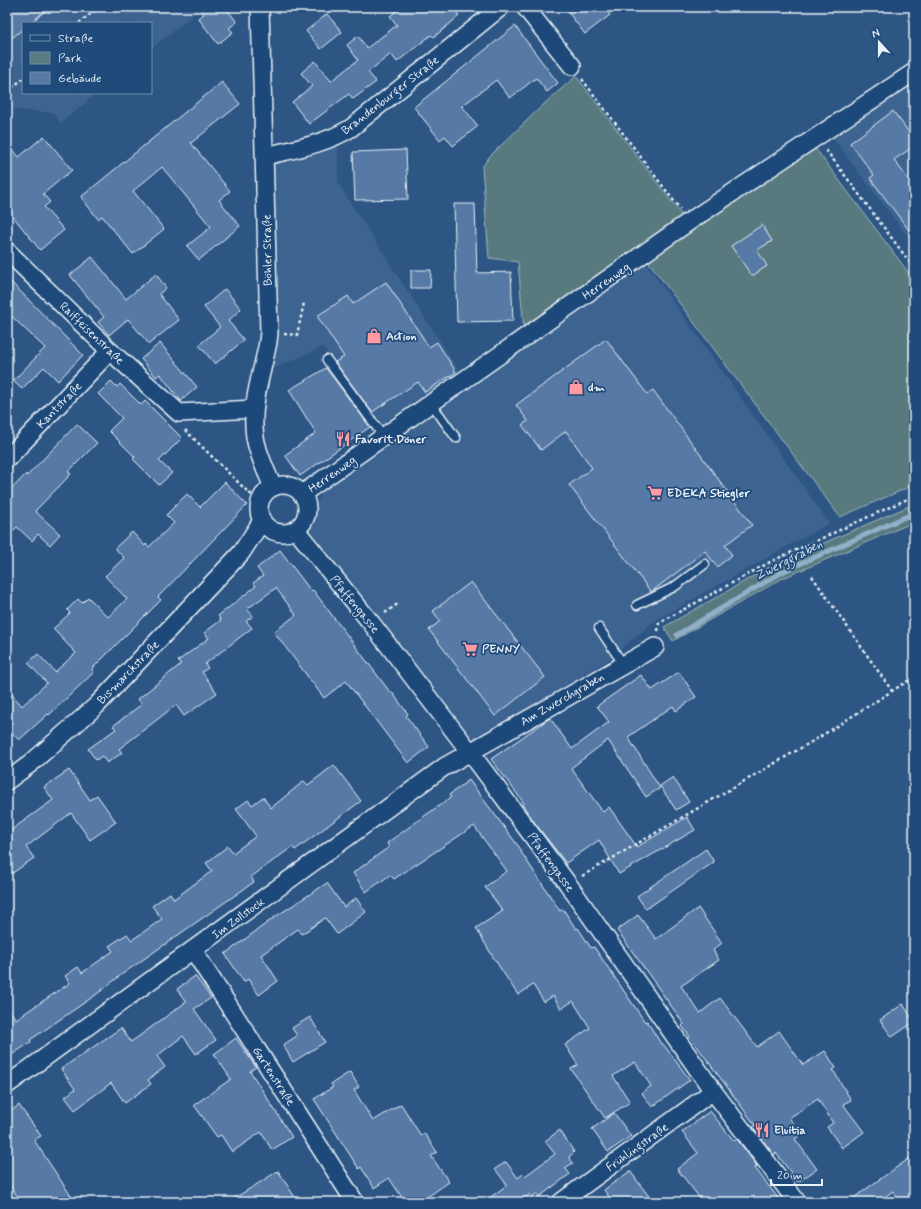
<svg xmlns="http://www.w3.org/2000/svg" width="921" height="1209" viewBox="0 0 921 1209" font-family="Mynerve,sans-serif">
  <style>
    .built { fill: #3c6391 }
    .green { fill: #597a7f; stroke: #a0b6bc }
    .lines { fill: none; stroke-linecap: round; stroke-linejoin: round }
    .stream { stroke: #90b0c9; stroke-width: 5 }
    .building { fill: #5679a5; stroke: #e8f1f8 }
    .service-casing { stroke: #e8f1f8; stroke-width: 11 }
    .minor-casing { stroke: #e8f1f8; stroke-width: 20 }
    .path { stroke: #e8f1f8; stroke-width: 2.5; stroke-dasharray: 3 3; stroke-linecap: butt }
    .service { stroke: #1f4a7a; stroke-width: 8 }
    .minor { stroke: #1f4a7a; stroke-width: 17 }
    .labels { text-anchor: middle; stroke-width: 3.5; stroke-linejoin: round; paint-order: stroke }
    .street-label { font-size: 12px; fill: #e8f1f8; stroke: #1f4a7a }
    .poi-label { font-size: 12px; font-weight: bold; fill: #e8f1f8; stroke: #1f4a7a; text-anchor: start }
    .water-label { font-size: 13px; font-style: italic; fill: #d2e1ec; stroke: #1f4a7a }
  </style>
  <rect width="100%" height="100%" fill="#2d5685"/>
  <filter id="ink" filterUnits="userSpaceOnUse"><feTurbulence type="fractalNoise" baseFrequency=".025" numOctaves="2"/><feDisplacementMap in="SourceGraphic" scale="8" xChannelSelector="R" yChannelSelector="G"/><feConvolveMatrix kernelMatrix="1 2 1 2 8 2 1 2 1" color-interpolation-filters="sRGB"/></filter>
  <g filter="url(#ink)">
    <!-- built -->
    <g class="built">
      <polygon points="7,7 203,7 151,49 151,23 23,23 23,93 97,93 61,123 53,113 7,109"/>
      <polygon points="914,79 914,245 832,137"/>
      <polygon points="338,129 338,183 459,371 524,331 638,252 829,523 656,620 605,662 468,744 308,527 322,491 388,437 323,347 272,369 274,161"/>
    </g>
    <!-- green -->
    <g class="green">
      <polygon points="576,76 684,218 524,331 518,262 489,258 482,167 490,156 543,105"/>
      <polygon points="812,144 914,280 914,485 840,517 647,260"/>
      <polygon points="914,504 914,522 783,578 673,641 664,627 773,565"/>
    </g>
    <g class="lines">
      <!-- stream -->
      <polyline class="stream" points="677,635 782,572 914,513"/>
    </g>
    <!-- building -->
    <g class="building">
      <polygon points="7,7 50,7 30,23 23,23 23,29 7,42"/>
      <polygon points="198,7 225,7 237,22 229,28 233,32 218,44 198,18 204,14"/>
      <polygon points="401,7 452,7 459,16 434,37 431,35 397,62 391,54 368,72 376,82 353,99 349,94 309,124 292,102 312,86 301,73 315,61 331,81 358,60 347,45 358,36 367,48 397,25 390,16"/>
      <polygon points="564,7 604,7 610,15 585,34"/>
      <polygon points="327,14 342,32 321,49 306,31"/>
      <polygon points="515,26 558,83 547,92 536,78 510,98 496,80 462,106 478,126 453,146 445,136 440,140 414,107"/>
      <polygon points="222,82 240,104 191,143 230,191 219,200 240,226 199,260 187,246 211,227 162,167 133,191 164,229 133,254 102,216 98,219 81,197"/>
      <polygon points="893,111 914,139 914,146 894,160 914,187 914,237 870,178 874,175 850,143"/>
      <polygon points="44,136 72,170 43,194 50,202 44,207 64,230 40,250 7,209 7,142 19,157"/>
      <polygon points="406,150 408,199 355,200 353,152"/>
      <polygon points="454,204 475,204 477,273 511,272 513,321 457,322"/>
      <polygon points="762,225 772,241 757,250 767,266 752,276 731,246"/>
      <polygon points="92,257 126,299 156,274 166,288 159,294 179,320 149,344 128,319 109,335 98,322 104,317 70,275"/>
      <polygon points="411,270 431,270 430,288 411,288"/>
      <polygon points="7,278 83,355 58,381 44,367 22,389 13,381 45,348 7,312"/>
      <polygon points="386,282 429,347 437,342 456,372 425,392 418,382 372,412 335,362 344,357 317,316 348,296 353,304"/>
      <polygon points="225,289 241,309 228,321 244,340 215,364 199,345 220,327 204,307"/>
      <polygon points="606,339 647,394 653,390 752,525 725,545 732,555 717,567 705,551 651,592 569,485 592,468 566,431 541,450 522,425 528,421 516,405"/>
      <polygon points="160,343 197,387 181,401 160,374 156,377 141,359"/>
      <polygon points="326,368 370,427 300,476 285,455 316,433 289,390"/>
      <polygon points="111,381 117,387 120,384 141,405 145,401 182,438 159,461 172,473 159,485 133,459 135,457 109,431 122,418 98,394"/>
      <polygon points="77,424 97,443 68,472 71,474 35,511 60,534 50,545 38,534 32,541 17,527 7,537 7,494 26,474 27,476"/>
      <polygon points="225,482 247,505 158,597 161,600 92,669 94,672 49,715 48,714 19,740 7,728 7,689 22,706 47,683 28,663 38,654 55,672 76,653 53,629 70,613 67,610 78,599 82,603 88,597 108,617 127,599 105,576 124,558 115,548 132,532 145,546 146,544 149,547 174,523 166,515 187,494 200,507"/>
      <polygon points="280,550 311,591 313,590 390,692 391,691 408,714 406,716 429,747 408,763 346,681 324,698 274,632 296,615 276,588 247,609 253,616 246,621 252,628 205,664 208,668 202,672 217,693 184,716 176,705 119,749 122,753 107,763 102,756 96,760 88,749 116,729 113,726 142,704 138,699 181,664 178,661 209,638 204,633 221,620 218,616 256,586 253,583 263,576 257,568"/>
      <polygon points="471,582 545,677 495,716 429,630 440,621 433,611"/>
      <polygon points="679,672 696,697 676,711 673,706 628,737 660,788 646,797 608,740 571,768 603,812 609,807 637,847 687,817 695,830 619,874 599,840 566,863 537,826 522,804 524,803 491,759 550,718 572,749 609,722 597,706 641,675 652,690"/>
      <polygon points="334,765 361,801 295,850 292,847 251,877 254,882 121,975 97,994 30,1040 31,1042 7,1058 7,1007 16,1019 70,983 65,976 78,967 82,973 113,951 109,946 127,934 132,940 162,919 152,906 170,893 174,899 212,871 206,863 228,846 233,853 256,836 236,809 248,800 252,805 263,797 271,808 304,781 308,785"/>
      <polygon points="69,770 90,800 97,795 116,822 90,840 71,813 26,847 34,858 7,877 7,833 53,800 44,787"/>
      <polygon points="673,777 689,802 676,810 660,786"/>
      <polygon points="469,780 522,851 521,852 560,911 563,909 576,929 578,928 591,948 594,947 645,1022 647,1021 661,1044 663,1044 690,1080 652,1107 642,1093 651,1086 635,1062 613,1076 630,1102 605,1118 571,1069 578,1065 565,1045 590,1028 573,1001 561,1009 553,996 544,1002 533,985 518,995 493,957 476,928 503,911 485,887 507,871 474,826 394,879 390,875 366,892 353,873 389,847 387,843 451,797 449,795"/>
      <polygon points="706,849 714,862 646,909 637,896"/>
      <polygon points="327,883 344,907 356,898 366,912 337,934 325,918 302,934 298,929 261,955 278,981 259,995 248,979 244,982 225,954 275,917"/>
      <polygon points="698,908 722,943 713,950 719,960 681,986 700,1013 720,998 757,1047 779,1031 803,1065 825,1051 836,1068 833,1070 851,1100 843,1104 864,1132 842,1148 827,1127 833,1123 818,1099 789,1118 794,1124 792,1126 799,1136 795,1139 817,1169 798,1182 776,1153 774,1155 753,1127 755,1125 682,1026 684,1024 617,930 638,915 656,939"/>
      <polygon points="195,976 211,998 194,1009 216,1040 196,1054 183,1036 157,1056 165,1067 148,1080 151,1084 125,1103 111,1083 75,1110 65,1097 75,1089 61,1069 121,1028 131,1042 186,1002 177,989"/>
      <polygon points="903,1004 914,1022 892,1037 880,1020"/>
      <polygon points="310,1017 325,1042 293,1062 283,1045 297,1036 292,1028"/>
      <polygon points="236,1038 256,1067 250,1071 292,1137 272,1150 261,1132 232,1152 221,1135 217,1137 194,1105 231,1079 214,1054"/>
      <polygon points="350,1072 359,1087 354,1090 373,1121 401,1104 421,1136 424,1133 437,1152 431,1156 449,1182 420,1202 405,1202 389,1178 374,1188 361,1167 359,1169 314,1099 333,1087 331,1084"/>
      <polygon points="19,1105 41,1136 34,1140 75,1202 21,1202 7,1181 7,1114"/>
      <polygon points="710,1111 734,1141 737,1139 757,1166 755,1168 781,1202 703,1202 677,1169 698,1153 682,1132"/>
      <polygon points="614,1113 631,1136 608,1152 592,1129"/>
      <polygon points="560,1130 574,1152 569,1157 573,1163 565,1168 570,1174 539,1197 537,1193 532,1197 530,1194 519,1202 484,1202 507,1185 495,1169 506,1162 518,1178 523,1174 525,1176 555,1154 545,1141"/>
      <polygon points="914,1155 914,1202 901,1202 893,1191 878,1202 848,1202"/>
      <polygon points="278,1171 298,1202 228,1202 251,1188"/>
      <polygon points="630,1171 653,1202 613,1202 604,1190"/>
    </g>
    <g class="lines">
      <defs>
        <g id="service">
          <polyline points="327,360 384,437"/>
          <polyline points="431,403 456,438"/>
          <polyline points="637,605 674,587 705,564"/>
          <polyline points="599,628 623,664"/>
        </g>
        <g id="minor">
          <path d="M260 7 269 332 268 342C262 374 250 405 255 437 258 455 266 471 273 487"/>
          <polyline points="525,7 572,66"/>
          <path d="M265 156C295 149 325 144 351 128L501 7"/>
          <polyline points="7,251 110,351 179,413 254,409"/>
          <polyline points="7,459 110,351"/>
          <circle cx="283" cy="509" r="24"/>
          <polyline points="302,494 690,221 914,72"/>
          <polyline points="296,530 372,624 470,752 568,884 713,1091 797,1202"/>
          <polyline points="7,781 30,764 96,706 241,553 262,521"/>
          <polyline points="193,950 355,1202"/>
          <polyline points="7,1085 444,767 655,647"/>
          <polyline points="561,1202 713,1091"/>
        </g>
      </defs>
      <!-- service casing -->
      <use href="#service" class="service-casing"/>
      <!-- minor casing -->
      <use href="#minor" class="minor-casing"/>
      <!-- path -->
      <g class="path">
        <polyline points="79,23 99,7"/>
        <polyline points="582,79 680,209"/>
        <polyline points="7,91 23,79"/>
        <polyline points="826,150 914,268"/>
        <polyline points="284,334 297,335 304,303"/>
        <polyline points="185,430 248,492 260,501"/>
        <polyline points="812,576 892,691"/>
        <polyline points="385,613 399,603"/>
        <polyline points="658,631 659,623 772,561 914,496"/>
        <polyline points="582,876 818,738 914,677"/>
      </g>
      <!-- service -->
      <use href="#service" class="service"/>
      <!-- minor -->
      <use href="#minor" class="minor"/>
    </g>
  </g>
  <!-- icons -->
  <defs>
    <symbol id="shop-bare" viewBox="-9 -9 18 18"><path d="M-5-2.5h2.3a2.7 3.5 0 0 1 5.4 0H5L5.5 6h-11ZM-1.5-2.5h3a1.5 2.3 0 0 0-3 0Z" fill="#ff9aa2" stroke="#1f4a7a" stroke-width="2.5" paint-order="stroke"/></symbol>
    <symbol id="restaurant-bare" viewBox="-9 -9 18 18"><path d="M-5-6h1v4h1v-4h1v4h1v-4h1v5L-1.5 .5V6h-2V.5L-5-1ZM5-6V6H3V1.5H1.5Q1.5-4 5-6Z" fill="#ff9aa2" stroke="#1f4a7a" stroke-width="2.5" paint-order="stroke"/></symbol>
    <symbol id="supermarket-bare" viewBox="-9 -9 18 18"><path d="M-6-5.5h2.5l.6 2H6L4.5 2H-2.5L-4.4-4H-6ZM-1.5 3.2a1.3 1.3 0 1 0 .1 0ZM3 3.2a1.3 1.3 0 1 0 .1 0Z" fill="#ff9aa2" stroke="#1f4a7a" stroke-width="2.5" paint-order="stroke"/></symbol>
  </defs>
  <g fill-rule="evenodd">
    <use href="#shop-bare" x="363" y="325" width="22" height="22"/>
    <use href="#shop-bare" x="565" y="376" width="22" height="22"/>
    <use href="#restaurant-bare" x="332" y="428" width="22" height="22"/>
    <use href="#supermarket-bare" x="644" y="482" width="22" height="22"/>
    <use href="#supermarket-bare" x="459" y="638" width="22" height="22"/>
    <use href="#restaurant-bare" x="751" y="1119" width="22" height="22"/>
  </g>
  <g class="labels">
    <!-- street labels -->
    <g class="street-label">
      <text transform="translate(390 95) rotate(-38)" y="4">Brandenburger Straße</text>
      <text transform="translate(267 250) rotate(-91)" y="4">Böhler Straße</text>
      <text transform="translate(606 281) rotate(-35)" y="4">Herrenweg</text>
      <text transform="translate(92 333) rotate(44)" y="4">Raiffeisenstraße</text>
      <text transform="translate(59 405) rotate(-46)" y="4">Kantstraße</text>
      <text transform="translate(332 474) rotate(-35)" y="4">Herrenweg</text>
      <text transform="translate(355 604) rotate(51)" y="4">Pfaffengasse</text>
      <text transform="translate(128 672) rotate(-46)" y="4">Bismarckstraße</text>
      <text transform="translate(562 699) rotate(-30)" y="4">Am Zwerchgraben</text>
      <text transform="translate(551 862) rotate(54)" y="4">Pfaffengasse</text>
      <text transform="translate(238 918) rotate(-36)" y="4">Im Zollstock</text>
      <text transform="translate(274 1076) rotate(57)" y="4">Gartenstraße</text>
      <text transform="translate(637 1147) rotate(-36)" y="4">Frühlingstraße</text>
    </g>
    <!-- poi labels -->
    <g class="poi-label">
      <text x="386" y="340">Action</text>
      <text x="588" y="391">dm</text>
      <text x="355" y="443">Favorit Döner</text>
      <text x="667" y="497">EDEKA Stiegler</text>
      <text x="482" y="653">PENNY</text>
      <text x="774" y="1134">Eluitia</text>
    </g>
    <!-- water labels -->
    <g class="water-label">
      <text transform="translate(788 559) rotate(-27)" y="5">Zwerggraben</text>
    </g>
  </g>
  <!-- margin -->
  <rect width="921" height="1209" fill="none" stroke="#1f4a7a" stroke-width="24"/>
  <rect x="12" y="12" width="897" height="1185" fill="none" stroke="#e8f1f8" stroke-width="1.5" filter="url(#ink)"/>
  <!-- legend -->
  <rect x="22" y="22" width="130" height="72" fill="#1f4a7a" stroke="#6f8dac"/>
  <rect x="30" y="35" width="20" height="6" fill="#1f4a7a" stroke="#6f8dac"/>
  <text x="58" y="42" font-size="12" fill="#e8f1f8">Straße</text>
  <rect x="30" y="52" width="20" height="12" fill="#597a7f" stroke="#6f8dac"/>
  <text x="58" y="62" font-size="12" fill="#e8f1f8">Park</text>
  <rect x="30" y="72" width="20" height="12" fill="#5679a5" stroke="#6f8dac"/>
  <text x="58" y="82" font-size="12" fill="#e8f1f8">Gebäude</text>
  <!-- north arrow -->
  <g transform="translate(879 42) rotate(339)" stroke="#1f4a7a" stroke-width="3" paint-order="stroke">
  <path d="M0-3L7 15L0 10L-7 15Z" fill="#e8f1f8"/>
  <text y="-6" font-size="11" font-weight="bold" text-anchor="middle" fill="#e8f1f8">N</text>
  </g>
  <!-- scale -->
  <path d="M771 1179v6h51v-6" fill="none" stroke="#e8f1f8" stroke-width="2"/>
  <text x="777" y="1179" font-size="12" fill="#e8f1f8" stroke="#1f4a7a" stroke-width="3" paint-order="stroke">20 m</text>
</svg>
